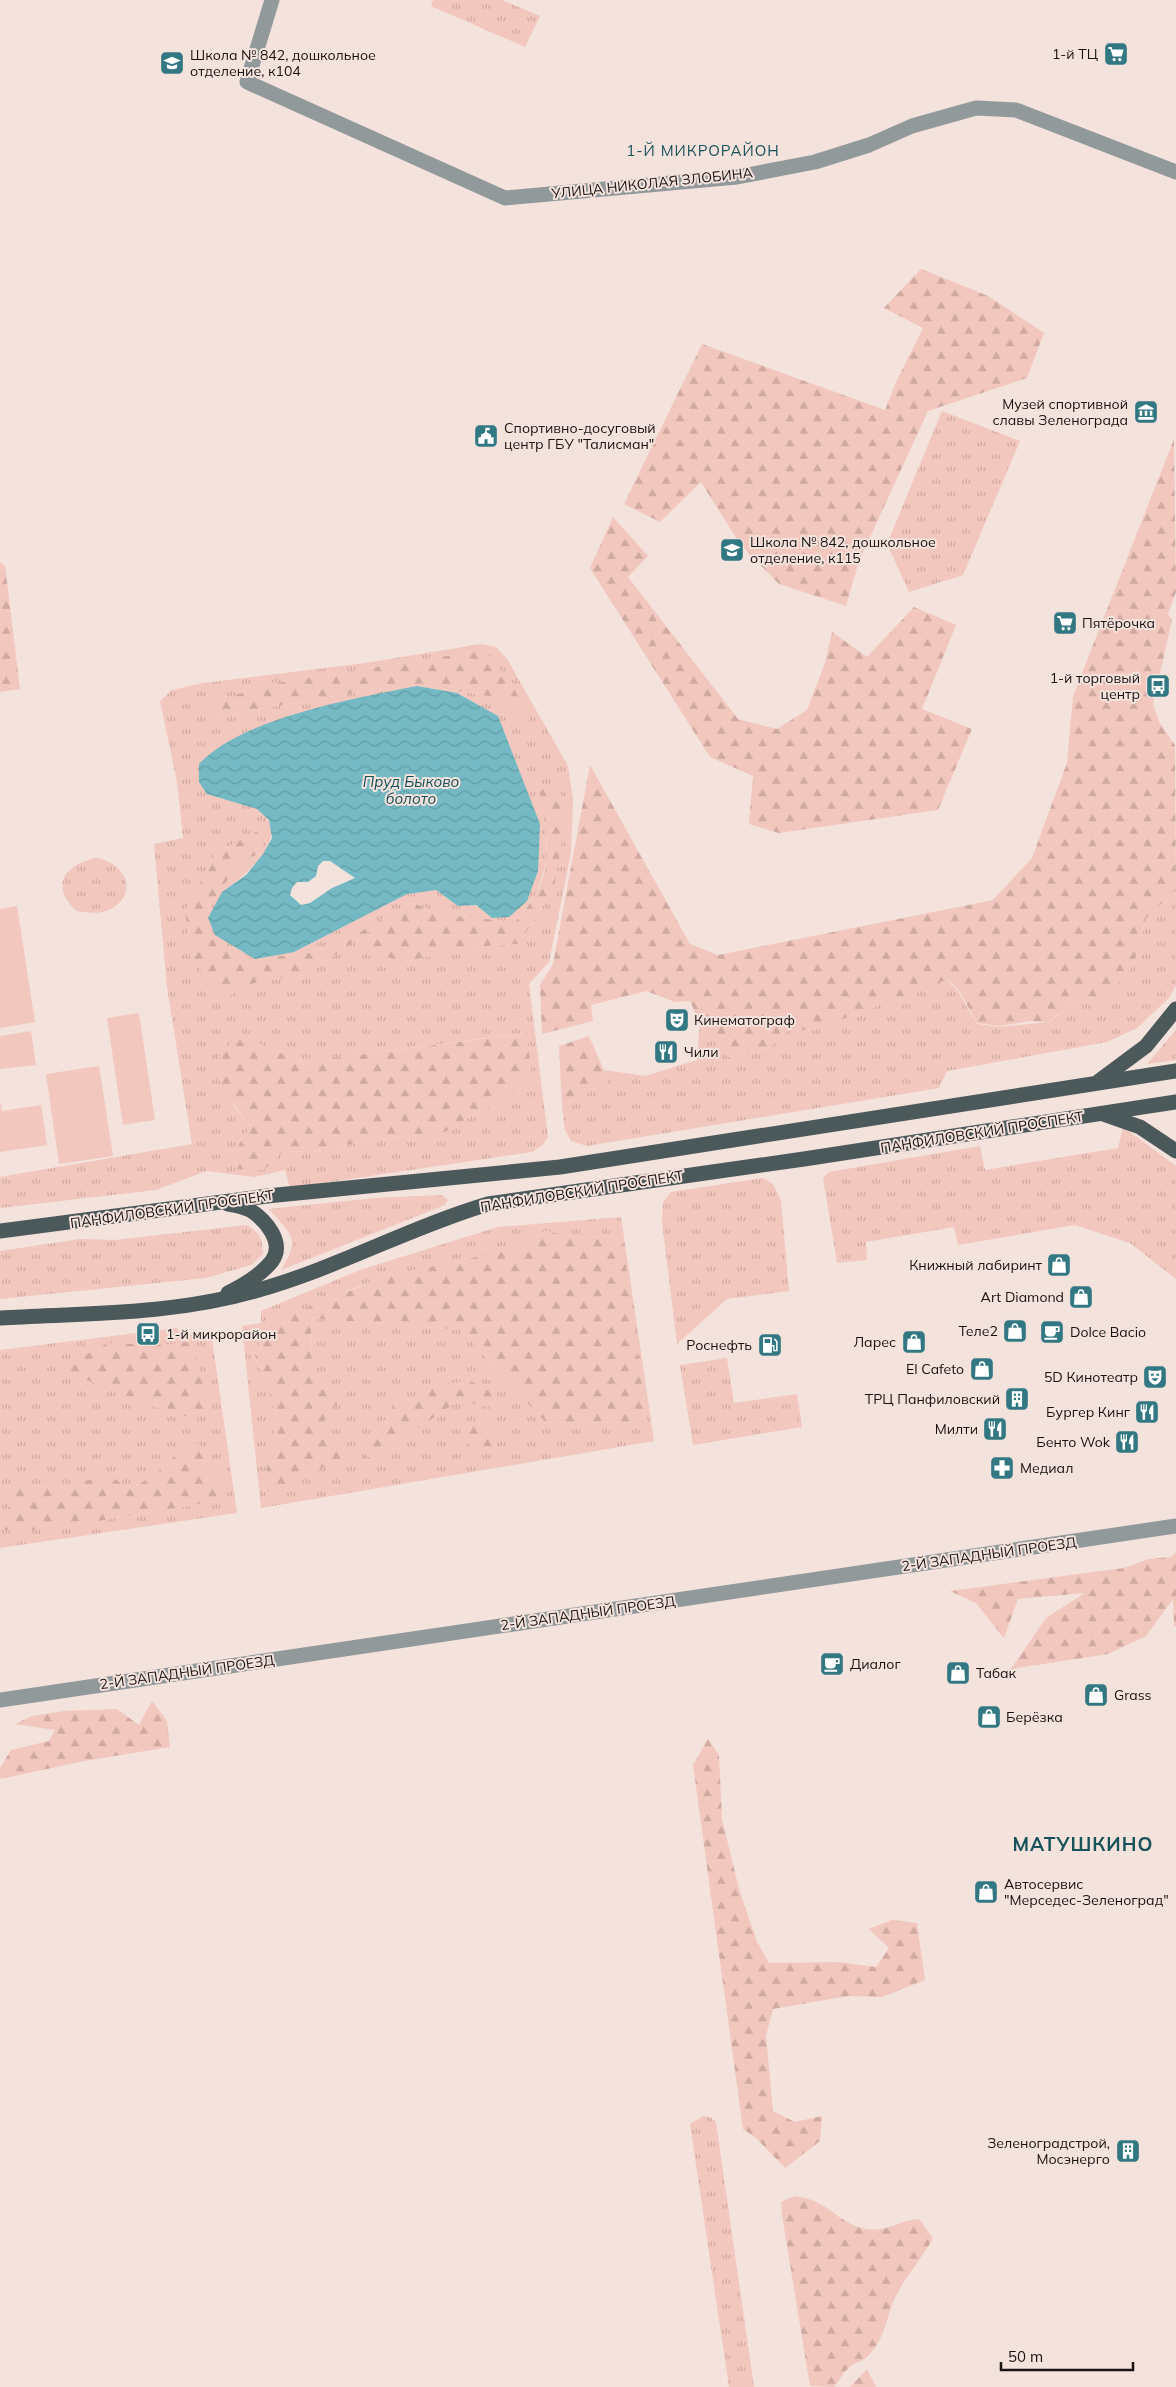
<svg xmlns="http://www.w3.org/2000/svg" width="1176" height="2387" viewBox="0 0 1176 2387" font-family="Mulish,sans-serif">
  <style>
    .grass { fill: url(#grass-tufts); fill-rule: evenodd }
    .forest { fill: url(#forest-firs) }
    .pitch { fill: #f2c7bd }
    .water { fill: url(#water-waves); fill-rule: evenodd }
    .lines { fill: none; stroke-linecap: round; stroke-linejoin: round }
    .minor { stroke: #91999a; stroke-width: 15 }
    .major { stroke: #4b595b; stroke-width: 15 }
    .labels { text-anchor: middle; stroke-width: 4; stroke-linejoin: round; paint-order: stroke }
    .poi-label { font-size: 14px; fill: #181211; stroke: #f4e2dd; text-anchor: end }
    .street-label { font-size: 14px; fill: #181211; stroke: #f4e2dd }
    .neighbourhood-label { font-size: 15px; letter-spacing: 1px; fill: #17525a; stroke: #f4e2dd }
    .water-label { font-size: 15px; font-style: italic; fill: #124f57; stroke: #f4e2dd }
    .district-label { font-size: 19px; font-weight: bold; letter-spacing: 1px; fill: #17525a; stroke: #f4e2dd }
  </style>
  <defs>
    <pattern id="grass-tufts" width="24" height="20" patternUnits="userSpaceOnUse" patternTransform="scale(1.25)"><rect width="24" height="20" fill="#f2c7bd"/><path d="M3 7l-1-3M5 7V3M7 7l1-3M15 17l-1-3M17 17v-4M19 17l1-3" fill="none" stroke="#cfaaa1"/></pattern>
    <pattern id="forest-firs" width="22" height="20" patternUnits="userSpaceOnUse" patternTransform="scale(1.25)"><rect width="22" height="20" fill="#f2c7bd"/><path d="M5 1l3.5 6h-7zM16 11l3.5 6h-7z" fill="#cfaaa1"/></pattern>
    <pattern id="water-waves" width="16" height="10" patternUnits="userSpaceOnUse" patternTransform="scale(1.25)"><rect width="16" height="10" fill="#74b9c3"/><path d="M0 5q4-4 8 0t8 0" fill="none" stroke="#649ea6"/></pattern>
  </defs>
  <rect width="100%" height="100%" fill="#f4e2dd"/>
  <!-- grass -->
  <g class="grass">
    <polygon points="433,0 502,0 540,16 525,47 431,6"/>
    <polygon points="942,411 1020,441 963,575 909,592 887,544"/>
    <path d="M481 644 496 647 507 659 568 766 573 799 571 853 549 962 529 984 548 1137 542 1146 532 1152 290 1188 285 1170 255 1177 206 1171 156 1190 0 1208V1177L192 1144 167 987 154 844 183 838 177 782 160 701 172 690 203 683 365 663ZM484 650 528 720 521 713 494 697 417 684 315 699 248 711 221 719 209 705 269 684ZM417 686 457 693 498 716 492 918 475 905 458 906 436 890 407 894 294 952 255 959 215 935 222 892C243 877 296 836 258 810 252 805 218 798 207 794ZM546 823 554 888 519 944 471 947 404 962 376 927 305 975 257 982 226 997 185 911 216 853 261 830 263 853 242 860 210 904 202 935 253 959 308 953 341 943 412 902 438 914 515 922 537 893 547 860ZM526 1033 531 1072 505 1101 476 1113 449 1130 420 1143 400 1136 305 1152 282 1151 264 1170 235 1168 237 1148 250 1126 233 1105 252 1041 302 1062Z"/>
    <path d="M96 858C125 862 140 893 111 909 101 915 86 912 76 911 50 885 64 865 96 858Z"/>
    <polygon points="1176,890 1176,985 1169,998 1137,1028 1107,1042 947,1071 939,1088 587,1146 571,1141 565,1130 562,1106 609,1082 604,1070 645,1076 697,1060 700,1022 728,1057 767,1049 788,1031 817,1029 947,979 959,993 977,1024 999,1027 1049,1022 1081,998 1108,996 1134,964 1146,918"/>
    <polygon points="1176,1030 1176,1060 1147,1064"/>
    <polygon points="1123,1127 1176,1166 1176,1279 1130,1243 1075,1225 958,1245 954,1227 866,1242 867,1260 837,1263 823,1178 829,1172 980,1146 985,1170 1118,1148"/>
    <polygon points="763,1178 773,1184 781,1200 789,1291 727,1299 677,1344 662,1222 663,1202 671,1192"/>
    <path d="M442 1195 448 1200 445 1205 281 1270C301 1237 292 1236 269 1209L375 1198Z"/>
    <path d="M621 1217 654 1441 261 1508 242 1326 261 1323V1311L360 1270 498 1227ZM545 1231 584 1238 621 1236 647 1423 545 1422 461 1330 311 1318 312 1369 338 1402 316 1429 263 1486 277 1421 265 1377 255 1357 347 1291 386 1276 520 1248ZM436 1386 487 1391 504 1399 495 1407 458 1401 414 1431 389 1453 372 1433 386 1419 397 1400 417 1399Z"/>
    <path d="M247 1225C261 1234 262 1238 263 1254L251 1265 206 1278 0 1299V1251L80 1239 115 1240Z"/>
    <path d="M177 1328 182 1336 211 1332 237 1513 0 1548V1350ZM182 1449 209 1474 218 1470 223 1500 45 1530H4L30 1484 53 1489 80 1484 131 1489 155 1474Z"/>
    <polygon points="727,1358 734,1403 797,1394 802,1427 693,1445 680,1365"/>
    <polygon points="703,2116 710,2117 716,2122 754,2387 729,2387 690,2124"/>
  </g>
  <!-- forest -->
  <g class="forest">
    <polygon points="921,269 988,296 1044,333 1027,378 928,411 859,561 846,606 779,584 740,544 701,482 660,522 624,504 702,344 885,410 896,382 923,328 884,308"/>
    <polygon points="1174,439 1176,592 1168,614 1172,620 1153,704 1159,722 1175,745 1176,890 1146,918 1134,964 1108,996 1081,998 1048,1022 1030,1021 999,1026 977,1023 960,992 948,979 817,1029 788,1031 767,1049 727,1057 698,1020 690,1001 675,1002 646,991 591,1005 593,1021 542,1034 540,985 553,964 590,765 690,944 718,955 993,900 1032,858 1067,763 1073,696"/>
    <polygon points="613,517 648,556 628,577 738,719 777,729 807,710 825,663 832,632 867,657 914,607 956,625 922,709 972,729 938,810 779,833 749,824 753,776 710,757 590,568"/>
    <polygon points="0,562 5,566 20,689 0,692"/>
    <polygon points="484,650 512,684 530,722 521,713 494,697 417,684 315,699 248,711 221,719 208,704 269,684"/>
    <path d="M538 784 559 785 566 816 554 888 519 944 471 947 404 962 371 952 375 928 305 975 257 982 226 997 190 958 185 911 216 853 262 829 263 853 242 860 210 904 203 934 253 959 308 953 341 943 412 902 438 914 515 922C522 913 530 904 536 894 555 860 545 820 538 784Z"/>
    <polygon points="527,1033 531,1072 505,1101 476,1113 449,1130 420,1143 399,1136 305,1152 283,1151 264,1170 235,1169 237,1148 250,1126 220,1086 219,1057 233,1040 252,1041 302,1062"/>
    <polygon points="589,1036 609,1082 562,1106 559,1046"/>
    <polygon points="545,1231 584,1238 622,1236 647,1423 545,1422 461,1330 311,1318 312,1369 338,1402 317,1429 333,1434 342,1458 271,1493 263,1486 277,1421 265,1377 255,1356 262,1333 273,1322 386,1276 520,1248"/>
    <polygon points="188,1342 198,1362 209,1412 180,1417 64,1371 83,1356 108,1343 158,1345"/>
    <polygon points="469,1380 504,1399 495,1408 458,1401 414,1431 389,1453 364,1458 372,1433 386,1419 397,1400 417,1399 436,1386"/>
    <polygon points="472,1424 493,1426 496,1443 480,1452 465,1442"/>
    <polygon points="200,1443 208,1473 219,1470 223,1500 45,1530 4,1530 12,1492 30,1484 53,1489 108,1475 131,1489 155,1474 182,1449"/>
    <polygon points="1176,1552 1176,1626 1174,1626 1173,1599 1146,1636 1108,1654 1011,1669 1046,1618 1085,1593 1018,1599 1004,1638 976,1603 950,1591 1124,1568 1149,1559 1171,1557"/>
    <polygon points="152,1701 167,1721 170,1747 84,1761 0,1779 0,1768 11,1750 49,1741 55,1730 15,1724 32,1716 64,1711 117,1709 139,1725"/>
    <polygon points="708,1739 719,1755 722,1819 739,1889 757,1942 769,1963 838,1962 876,1967 889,1948 869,1929 892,1920 917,1923 925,1980 882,1997 848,1996 773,2009 766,2036 773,2111 795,2122 822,2116 820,2141 785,2168 756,2138 743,2129 693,1765"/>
    <path d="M795 2196C826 2200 834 2218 858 2227 884 2236 897 2220 919 2219L933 2238C923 2257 908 2273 898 2292 886 2313 887 2338 867 2357 863 2361 855 2362 851 2366 844 2371 839 2381 834 2387L810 2386 782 2215 781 2202Z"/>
    <polygon points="867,2369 876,2387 850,2387"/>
  </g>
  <!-- pitch -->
  <g class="pitch">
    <polygon points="17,906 35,1022 0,1028 0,909"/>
    <polygon points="139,1013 155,1120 123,1125 107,1018"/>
    <polygon points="31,1031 36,1065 0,1069 0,1036"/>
    <polygon points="99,1066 113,1156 59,1164 46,1074"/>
    <polygon points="0,1101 2,1111 41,1105 47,1145 0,1152"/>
  </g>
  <!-- water -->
  <path class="water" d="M417 686 457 693 498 716 540 824 538 871 527 901 509 917 492 918 476 905 458 906 436 890 407 894 294 952 255 959 215 935 208 918 222 892 246 875 263 854 272 838 269 820 257 809 207 794 199 782V764C241 718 356 698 417 686ZM323 861H330L355 878 332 888 310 903 301 905 290 895 292 888 297 882H308L316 876 318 866Z"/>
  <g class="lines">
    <!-- minor -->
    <g class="minor">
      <polyline points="272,0 247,82 505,198 737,177 815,162 869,145 912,126 976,108 1016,110 1176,172"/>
      <polyline points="0,1700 1176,1526"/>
    </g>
    <!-- major -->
    <g class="major">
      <polyline points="1099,1081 1146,1046 1176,1009"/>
      <polyline points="1103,1114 1140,1127 1176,1151"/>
      <path d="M228 1204C235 1205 244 1207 250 1210 266 1220 285 1243 272 1261 261 1275 244 1285 228 1293"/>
      <polyline points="0,1231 267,1196 560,1167 1176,1071"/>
      <path d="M0 1318C85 1313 172 1315 255 1291 335 1269 408 1228 488 1204L804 1159 1176 1102"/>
    </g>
  </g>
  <!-- icons -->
  <defs>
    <symbol id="supermarket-square" viewBox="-11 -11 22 22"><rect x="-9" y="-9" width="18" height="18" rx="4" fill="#317882" stroke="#f4e2dd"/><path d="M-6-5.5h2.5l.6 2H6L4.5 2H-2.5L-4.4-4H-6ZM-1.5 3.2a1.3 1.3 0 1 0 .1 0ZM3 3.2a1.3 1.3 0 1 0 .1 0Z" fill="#fff"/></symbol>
    <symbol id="school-square" viewBox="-11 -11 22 22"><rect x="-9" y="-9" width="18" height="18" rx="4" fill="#317882" stroke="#f4e2dd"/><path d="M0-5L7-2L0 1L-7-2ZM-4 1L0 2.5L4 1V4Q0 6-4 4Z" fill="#fff"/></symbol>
    <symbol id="museum-square" viewBox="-11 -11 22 22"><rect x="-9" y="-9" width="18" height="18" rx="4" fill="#317882" stroke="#f4e2dd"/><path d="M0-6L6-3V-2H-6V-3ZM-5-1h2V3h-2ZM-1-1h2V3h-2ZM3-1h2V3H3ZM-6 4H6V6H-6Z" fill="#fff"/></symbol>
    <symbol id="civic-square" viewBox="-11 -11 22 22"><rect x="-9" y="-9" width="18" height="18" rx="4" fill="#317882" stroke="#f4e2dd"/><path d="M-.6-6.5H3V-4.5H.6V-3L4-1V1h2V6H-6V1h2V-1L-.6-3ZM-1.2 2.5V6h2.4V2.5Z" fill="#fff"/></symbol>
    <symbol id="bus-square" viewBox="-11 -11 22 22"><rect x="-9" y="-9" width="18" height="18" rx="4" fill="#317882" stroke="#f4e2dd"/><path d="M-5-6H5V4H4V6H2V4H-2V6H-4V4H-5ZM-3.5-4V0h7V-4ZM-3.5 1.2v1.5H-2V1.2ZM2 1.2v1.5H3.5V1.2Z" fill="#fff"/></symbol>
    <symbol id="theatre-square" viewBox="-11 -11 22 22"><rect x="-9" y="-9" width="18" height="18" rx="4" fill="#317882" stroke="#f4e2dd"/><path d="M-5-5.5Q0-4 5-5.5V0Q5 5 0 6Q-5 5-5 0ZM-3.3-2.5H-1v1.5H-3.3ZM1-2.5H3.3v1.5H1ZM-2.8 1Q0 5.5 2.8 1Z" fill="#fff"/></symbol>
    <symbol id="restaurant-square" viewBox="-11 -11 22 22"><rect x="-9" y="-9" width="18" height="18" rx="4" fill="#317882" stroke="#f4e2dd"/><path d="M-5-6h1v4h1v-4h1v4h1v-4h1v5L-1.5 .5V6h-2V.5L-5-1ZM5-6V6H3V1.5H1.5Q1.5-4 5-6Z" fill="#fff"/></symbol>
    <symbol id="shop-square" viewBox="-11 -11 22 22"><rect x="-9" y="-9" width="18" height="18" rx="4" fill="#317882" stroke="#f4e2dd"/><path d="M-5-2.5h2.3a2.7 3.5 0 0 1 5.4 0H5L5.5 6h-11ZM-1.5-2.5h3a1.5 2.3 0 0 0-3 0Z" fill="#fff"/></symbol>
    <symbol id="cafe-square" viewBox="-11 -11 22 22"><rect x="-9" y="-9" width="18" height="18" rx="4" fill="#317882" stroke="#f4e2dd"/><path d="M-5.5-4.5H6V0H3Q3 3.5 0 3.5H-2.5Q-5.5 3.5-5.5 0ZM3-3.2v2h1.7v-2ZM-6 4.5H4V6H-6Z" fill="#fff"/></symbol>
    <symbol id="fuel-square" viewBox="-11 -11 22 22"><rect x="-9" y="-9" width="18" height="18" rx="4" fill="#317882" stroke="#f4e2dd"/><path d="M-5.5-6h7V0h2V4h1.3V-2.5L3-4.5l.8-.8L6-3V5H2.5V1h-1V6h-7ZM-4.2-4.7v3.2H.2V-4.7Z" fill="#fff"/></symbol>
    <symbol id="building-square" viewBox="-11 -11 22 22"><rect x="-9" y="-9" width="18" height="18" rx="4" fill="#317882" stroke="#f4e2dd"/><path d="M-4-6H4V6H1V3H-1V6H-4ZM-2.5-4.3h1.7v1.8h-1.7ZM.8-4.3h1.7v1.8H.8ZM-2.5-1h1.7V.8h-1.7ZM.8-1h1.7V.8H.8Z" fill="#fff"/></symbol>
    <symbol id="pharmacy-square" viewBox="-11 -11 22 22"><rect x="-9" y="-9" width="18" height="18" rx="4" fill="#317882" stroke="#f4e2dd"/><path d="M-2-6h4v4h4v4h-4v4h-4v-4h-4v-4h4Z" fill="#fff"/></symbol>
  </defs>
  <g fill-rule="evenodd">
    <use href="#supermarket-square" x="1102" y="40" width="28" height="28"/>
    <use href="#school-square" x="158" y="49" width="28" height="28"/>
    <use href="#museum-square" x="1132" y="398" width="28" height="28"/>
    <use href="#civic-square" x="472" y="422" width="28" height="28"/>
    <use href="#school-square" x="718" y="536" width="28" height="28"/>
    <use href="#supermarket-square" x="1051" y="609" width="28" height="28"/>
    <use href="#bus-square" x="1144" y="672" width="28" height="28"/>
    <use href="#theatre-square" x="663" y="1006" width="28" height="28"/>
    <use href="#restaurant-square" x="652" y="1038" width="28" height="28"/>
    <use href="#shop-square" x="1045" y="1251" width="28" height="28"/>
    <use href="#shop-square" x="1067" y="1283" width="28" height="28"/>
    <use href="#shop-square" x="1001" y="1317" width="28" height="28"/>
    <use href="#cafe-square" x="1038" y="1318" width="28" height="28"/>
    <use href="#bus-square" x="134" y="1320" width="28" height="28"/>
    <use href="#shop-square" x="900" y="1328" width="28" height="28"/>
    <use href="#fuel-square" x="756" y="1331" width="28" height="28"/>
    <use href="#shop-square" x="968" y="1355" width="28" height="28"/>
    <use href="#theatre-square" x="1141" y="1363" width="28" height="28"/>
    <use href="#building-square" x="1003" y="1385" width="28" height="28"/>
    <use href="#restaurant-square" x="1133" y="1398" width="28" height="28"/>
    <use href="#restaurant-square" x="981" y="1415" width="28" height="28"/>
    <use href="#restaurant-square" x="1113" y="1428" width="28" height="28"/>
    <use href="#pharmacy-square" x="988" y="1454" width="28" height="28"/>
    <use href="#cafe-square" x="818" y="1650" width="28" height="28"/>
    <use href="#shop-square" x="944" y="1659" width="28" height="28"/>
    <use href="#shop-square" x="1082" y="1681" width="28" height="28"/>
    <use href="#shop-square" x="975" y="1703" width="28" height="28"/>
    <use href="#shop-square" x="972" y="1878" width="28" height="28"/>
    <use href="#building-square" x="1114" y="2137" width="28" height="28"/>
  </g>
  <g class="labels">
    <!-- poi labels -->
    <g class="poi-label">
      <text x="1098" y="59">1-й ТЦ</text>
      <text x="190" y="60" text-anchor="start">Школа № 842, дошкольное<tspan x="190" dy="16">отделение, к104</tspan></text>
      <text x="1128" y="409">Музей спортивной<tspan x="1128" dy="16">славы Зеленограда</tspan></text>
      <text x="504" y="433" text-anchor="start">Спортивно-досуговый<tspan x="504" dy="16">центр ГБУ "Талисман"</tspan></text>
      <text x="750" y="547" text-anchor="start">Школа № 842, дошкольное<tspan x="750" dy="16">отделение, к115</tspan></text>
      <text x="1082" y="628" text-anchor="start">Пятёрочка</text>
      <text x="1140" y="683">1-й торговый<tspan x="1140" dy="16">центр</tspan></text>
      <text x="694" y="1025" text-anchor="start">Кинематограф</text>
      <text x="684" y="1057" text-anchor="start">Чили</text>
      <text x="1042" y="1270">Книжный лабиринт</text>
      <text x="1064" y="1302">Art Diamond</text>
      <text x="998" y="1336">Теле2</text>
      <text x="1070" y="1337" text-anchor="start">Dolce Bacio</text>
      <text x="166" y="1339" text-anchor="start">1-й микрорайон</text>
      <text x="896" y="1347">Ларес</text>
      <text x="752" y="1350">Роснефть</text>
      <text x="964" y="1374">El Cafeto</text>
      <text x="1138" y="1382">5D Кинотеатр</text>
      <text x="1000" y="1404">ТРЦ Панфиловский</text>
      <text x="1130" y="1417">Бургер Кинг</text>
      <text x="978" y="1434">Милти</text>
      <text x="1110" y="1447">Бенто Wok</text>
      <text x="1020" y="1473" text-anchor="start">Медиал</text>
      <text x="850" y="1669" text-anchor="start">Диалог</text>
      <text x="976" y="1678" text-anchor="start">Табак</text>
      <text x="1114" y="1700" text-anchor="start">Grass</text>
      <text x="1006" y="1722" text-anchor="start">Берёзка</text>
      <text x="1004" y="1889" text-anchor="start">Автосервис<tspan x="1004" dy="16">"Мерседес-Зеленоград"</tspan></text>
      <text x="1110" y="2148">Зеленоградстрой,<tspan x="1110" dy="16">Мосэнерго</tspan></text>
    </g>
    <!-- street labels -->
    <g class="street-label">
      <text transform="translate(652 183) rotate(-6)" y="5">УЛИЦА НИКОЛАЯ ЗЛОБИНА</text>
      <text transform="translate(982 1132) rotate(-9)" y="5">ПАНФИЛОВСКИЙ ПРОСПЕКТ</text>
      <text transform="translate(582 1191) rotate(-9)" y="5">ПАНФИЛОВСКИЙ ПРОСПЕКТ</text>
      <text transform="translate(172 1209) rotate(-8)" y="5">ПАНФИЛОВСКИЙ ПРОСПЕКТ</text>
      <text transform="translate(989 1554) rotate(-8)" y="5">2-Й ЗАПАДНЫЙ ПРОЕЗД</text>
      <text transform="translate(588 1613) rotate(-8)" y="5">2-Й ЗАПАДНЫЙ ПРОЕЗД</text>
      <text transform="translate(187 1672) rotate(-8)" y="5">2-Й ЗАПАДНЫЙ ПРОЕЗД</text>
    </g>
    <!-- neighbourhood labels -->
    <g class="neighbourhood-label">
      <text x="703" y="156">1-Й МИКРОРАЙОН</text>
    </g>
    <!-- water labels -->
    <g class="water-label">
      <text x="411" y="787">Пруд Быково<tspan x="411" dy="17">болото</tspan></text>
    </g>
    <!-- district labels -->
    <g class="district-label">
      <text x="1083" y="1851">МАТУШКИНО</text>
    </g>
  </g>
  <!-- scale -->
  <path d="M1001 2362v8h132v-8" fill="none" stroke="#181211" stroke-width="2.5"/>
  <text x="1008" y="2362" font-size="15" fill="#181211" stroke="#f4e2dd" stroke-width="4" paint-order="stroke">50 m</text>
</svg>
